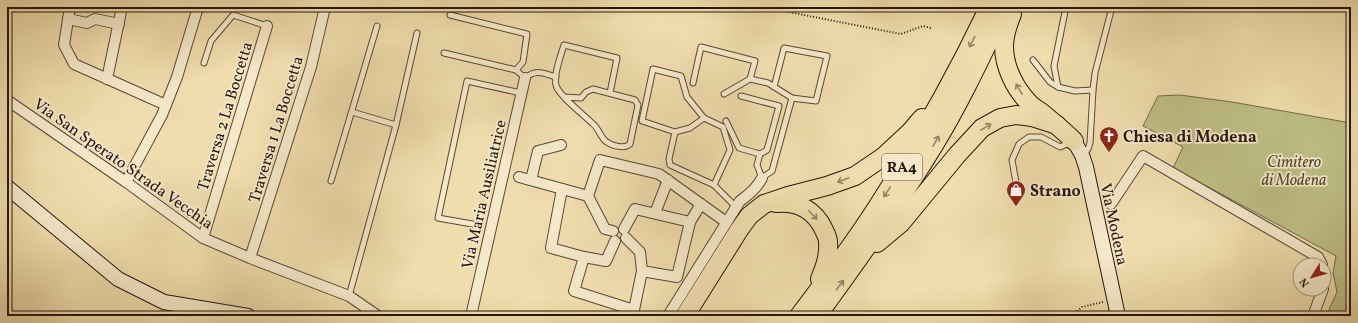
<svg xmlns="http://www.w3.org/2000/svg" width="1358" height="323" viewBox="0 0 1358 323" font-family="Vollkorn,serif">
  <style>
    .green { fill: #bebf86; stroke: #726a49 }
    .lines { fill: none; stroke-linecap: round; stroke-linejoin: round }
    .lane-casing { stroke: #594834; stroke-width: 7 }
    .street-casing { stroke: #594834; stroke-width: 12 }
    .secondary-casing { stroke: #27160c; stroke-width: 16 }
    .highway-casing { stroke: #27160c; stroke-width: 20 }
    .path { stroke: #27160c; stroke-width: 2; stroke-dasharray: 1 2; stroke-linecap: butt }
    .lane { stroke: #f5e9ca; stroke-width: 5 }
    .street { stroke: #f5e9ca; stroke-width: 10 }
    .secondary { stroke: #f5e9ca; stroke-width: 14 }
    .highway { stroke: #f0ddad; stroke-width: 18 }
    .oneway { stroke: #968365 }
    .labels { text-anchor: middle; stroke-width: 3.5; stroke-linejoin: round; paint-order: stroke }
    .shield { fill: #f5e9ca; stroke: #655545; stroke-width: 1 }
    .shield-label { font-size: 15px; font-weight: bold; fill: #27160c }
    .street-label { font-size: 16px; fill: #27160c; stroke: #f5e9ca }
    .poi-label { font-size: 16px; font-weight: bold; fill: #27160c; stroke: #f5e9ca; text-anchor: start }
    .park-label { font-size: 16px; font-style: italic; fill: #544931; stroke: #f5e9ca }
  </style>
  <rect width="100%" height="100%" fill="#f0ddad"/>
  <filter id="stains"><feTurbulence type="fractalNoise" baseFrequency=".005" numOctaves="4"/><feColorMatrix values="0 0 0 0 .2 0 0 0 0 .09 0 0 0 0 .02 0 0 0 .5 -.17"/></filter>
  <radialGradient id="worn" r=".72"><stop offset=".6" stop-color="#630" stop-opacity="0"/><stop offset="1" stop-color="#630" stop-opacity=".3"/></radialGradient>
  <!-- green -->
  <polygon class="green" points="1180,95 1232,102 1351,123 1351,316 1326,316 1337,292 1333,273 1336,256 1173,168 1183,147 1143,126 1158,96"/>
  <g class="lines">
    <defs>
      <g id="lane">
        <polyline points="1066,7 1054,66 1058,87 1075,91 1093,90"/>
        <polyline points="450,15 527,34 523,62 516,70"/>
        <path d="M444 53 516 70 525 78C537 69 542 73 556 77"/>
        <polyline points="1033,60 1050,82 1058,87"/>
        <polyline points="204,63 211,41 233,15 267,26"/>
        <polyline points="693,83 701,47 755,61 750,79"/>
        <polyline points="724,94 750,79 768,83 792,98 816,101 827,56 784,48 774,87"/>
        <path d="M565 97 581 98 586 92 593 89 635 100 638 105 630 144C625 149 612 146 607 142 601 139 599 128 592 123 584 115 558 95 556 85 553 76 561 55 564 45L617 58 610 93"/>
        <polyline points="352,112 396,125"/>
        <polyline points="704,118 690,128 675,132 642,121 653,69 681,76 687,97 704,118 723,127 730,150 714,185"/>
        <polyline points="726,121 739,148 760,154 767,150 779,106 741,96"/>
        <polyline points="675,132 669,159 670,165 714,185 736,207"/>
        <polyline points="760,154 757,165 762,178 772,171 792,98"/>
        <polyline points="1084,154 1088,149 1090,143 1093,90 1095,73 1112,7"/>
        <polyline points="331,181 377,26"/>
        <polyline points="1017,188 1012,160 1019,144 1029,137 1041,137 1060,147 1071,142"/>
        <polyline points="478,225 438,218 467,81 521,93"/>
        <polyline points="349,296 396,125 417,33"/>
      </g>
      <g id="street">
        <polyline points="70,7 64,45 74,64 166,105"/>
        <polyline points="68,19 87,23 95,19 119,24"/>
        <polyline points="107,79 122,7"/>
        <polyline points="7,100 126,182 203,238 250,258 349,296 378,316"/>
        <polyline points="519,177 588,196"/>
        <polyline points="531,180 538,151 561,145"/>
        <polyline points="126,182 162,115 177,77 198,7"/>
        <polyline points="562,189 551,248 584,257 606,261 615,241"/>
        <polyline points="1111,204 1143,156 1318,257 1322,265"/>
        <polyline points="655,213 668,180"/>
        <polyline points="624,229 635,209 690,222"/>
        <polyline points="613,231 605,229 588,196 600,160 659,174 726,222"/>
        <polyline points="203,238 267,26"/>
        <polyline points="584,257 574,291 634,310 642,271 640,252 626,238"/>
        <polyline points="250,258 311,67 325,7"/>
        <polyline points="642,271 677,277 690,222 701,204"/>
        <polyline points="471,316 525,78"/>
        <path d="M668 316 740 201C750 194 757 188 762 178"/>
        <polyline points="1313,316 1323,289"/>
      </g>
      <g id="secondary">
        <polyline points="1074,141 1082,155 1086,167 1118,316"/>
        <polyline points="7,187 118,279 164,302 248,316"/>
      </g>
      <g id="highway">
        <path d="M1012 14C1008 24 1004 35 1004 46 1004 67 1015 89 1030 104 1033 107 1038 110 1042 113 1053 122 1064 131 1074 141"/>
        <path d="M776 203C798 201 815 210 824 230 826 234 828 238 828 242 829 256 825 267 820 279"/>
        <polyline points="877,243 901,223 957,155 982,128 1000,118 1016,115 1032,117 1057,125"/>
        <polyline points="685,316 739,230 749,216 764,204 788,196 827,186 855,176 883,157 910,132 922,118"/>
        <path d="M799 316C830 275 861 234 888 190 925 131 959 70 989 7"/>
        <path d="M817 316C858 260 898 204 934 145 961 101 983 53 1005 7"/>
      </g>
    </defs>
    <!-- lane casing -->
    <use href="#lane" class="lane-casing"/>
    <!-- street casing -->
    <use href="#street" class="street-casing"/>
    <!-- secondary casing -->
    <use href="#secondary" class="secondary-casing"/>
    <!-- highway casing -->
    <use href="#highway" class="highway-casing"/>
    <!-- path -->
    <g class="path">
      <polyline points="734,7 755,7"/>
      <polyline points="763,7 901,34 923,26 931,28"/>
      <polyline points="1076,316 1075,313 1082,307 1103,302"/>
    </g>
    <!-- lane -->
    <use href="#lane" class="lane"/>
    <!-- street -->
    <use href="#street" class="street"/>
    <!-- secondary -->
    <use href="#secondary" class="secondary"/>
    <!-- highway -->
    <use href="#highway" class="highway"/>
  </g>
  <!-- one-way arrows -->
  <defs><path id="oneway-shaft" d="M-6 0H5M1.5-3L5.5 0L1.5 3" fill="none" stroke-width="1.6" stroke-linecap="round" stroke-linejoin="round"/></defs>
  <g class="oneway">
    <use href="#oneway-shaft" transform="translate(972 42) rotate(117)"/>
    <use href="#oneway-shaft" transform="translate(1019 89) rotate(-122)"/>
    <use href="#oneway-shaft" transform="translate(986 127) rotate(-32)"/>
    <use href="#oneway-shaft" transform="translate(936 141) rotate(-60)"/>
    <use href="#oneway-shaft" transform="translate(843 180) rotate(160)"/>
    <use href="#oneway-shaft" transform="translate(887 192) rotate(123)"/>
    <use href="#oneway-shaft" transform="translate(813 215) rotate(46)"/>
    <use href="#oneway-shaft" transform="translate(840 285) rotate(-53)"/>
  </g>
  <!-- icons -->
  <defs>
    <symbol id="church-pin" viewBox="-11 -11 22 30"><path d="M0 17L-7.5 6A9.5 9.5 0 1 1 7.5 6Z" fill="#8f2418" stroke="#f5e9ca"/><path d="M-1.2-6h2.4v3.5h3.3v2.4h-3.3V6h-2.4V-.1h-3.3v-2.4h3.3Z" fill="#fff"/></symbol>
    <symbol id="shop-pin" viewBox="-11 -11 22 30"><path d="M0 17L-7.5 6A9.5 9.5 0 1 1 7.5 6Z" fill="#8f2418" stroke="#f5e9ca"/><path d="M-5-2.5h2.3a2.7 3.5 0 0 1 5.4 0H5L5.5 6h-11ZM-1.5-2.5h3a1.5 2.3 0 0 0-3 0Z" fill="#fff"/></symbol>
  </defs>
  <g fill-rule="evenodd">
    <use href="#church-pin" x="1098" y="125" width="22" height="30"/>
    <use href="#shop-pin" x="1005" y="179" width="22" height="30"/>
  </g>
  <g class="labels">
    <!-- shield labels -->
    <rect class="shield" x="882" y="154" width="40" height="26" rx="3"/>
    <g class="shield-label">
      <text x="902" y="172">RA4</text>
    </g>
    <!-- street labels -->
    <g class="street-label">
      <text transform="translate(224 116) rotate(-73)" y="6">Traversa 2 La Boccetta</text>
      <text transform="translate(275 129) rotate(-73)" y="6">Traversa 1 La Boccetta</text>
      <text transform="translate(124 163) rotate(35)" y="6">Via San Sperato Strada Vecchia</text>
      <text transform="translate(483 194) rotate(-77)" y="6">Via Maria Ausiliatrice</text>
      <text transform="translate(1115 224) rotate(78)" y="6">Via Modena</text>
    </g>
    <!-- poi labels -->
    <g class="poi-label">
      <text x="1123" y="142">Chiesa di Modena</text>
      <text x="1030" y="196">Strano</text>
    </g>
    <!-- park labels -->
    <g class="park-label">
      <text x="1294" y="167">Cimitero<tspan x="1294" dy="18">di Modena</tspan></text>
    </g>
  </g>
  <!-- margin -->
  <rect width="1358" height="323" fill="none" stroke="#f0ddad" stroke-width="24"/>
  <rect x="8" y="8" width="1342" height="307" fill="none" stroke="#27160c" stroke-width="2"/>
  <rect x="12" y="12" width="1334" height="299" fill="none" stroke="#27160c"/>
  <!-- north arrow -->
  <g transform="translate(1312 277) rotate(233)"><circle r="19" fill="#f5e9ca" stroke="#a3957e"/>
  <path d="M0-3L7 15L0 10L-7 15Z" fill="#8f2418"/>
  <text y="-6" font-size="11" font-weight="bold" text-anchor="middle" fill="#27160c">N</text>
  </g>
  <rect width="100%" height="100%" filter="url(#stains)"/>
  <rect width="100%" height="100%" fill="url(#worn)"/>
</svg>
